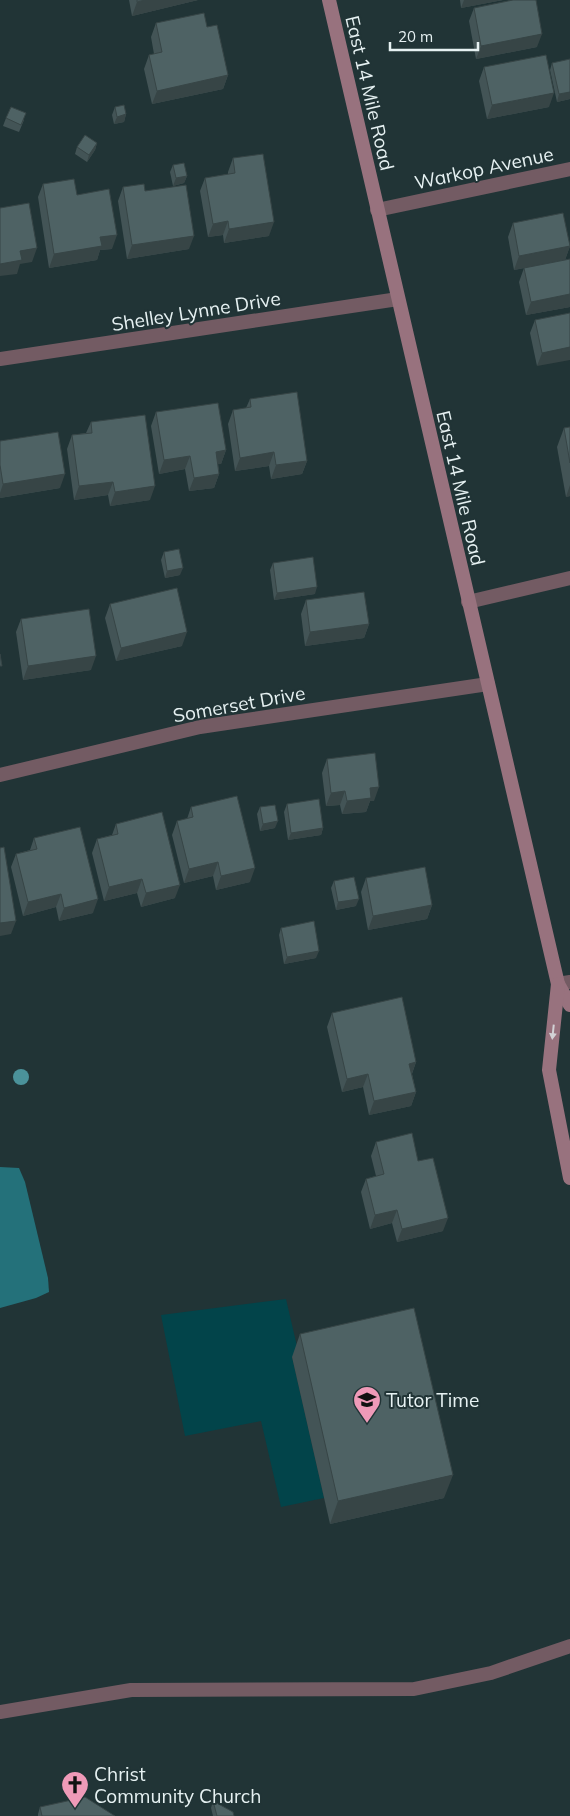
<svg xmlns="http://www.w3.org/2000/svg" width="570" height="1816" viewBox="0 0 570 1816" font-family="Mulish,sans-serif">
  <style>
    .green { fill: #02444a }
    .water { fill: #24717a }
    .lines { fill: none; stroke-linecap: round; stroke-linejoin: round }
    .service { stroke: #735b63; stroke-width: 14 }
    .minor { stroke: #735b63; stroke-width: 14 }
    .secondary { stroke: #98727e; stroke-width: 14 }
    .tree { fill: #4b929a }
    .wall { fill: #435456 }
    .shaded-wall { fill: #374546 }
    .building { fill: #4e6264; stroke: #374546 }
    .oneway { fill: #d2d1d5 }
    .labels { text-anchor: middle; stroke-width: 4; stroke-linejoin: round; paint-order: stroke }
    .street-label { font-size: 19px; fill: #e6f1f2; stroke: #213436 }
    .poi-label { font-size: 19px; fill: #e6f1f2; stroke: #213436; text-anchor: start }
  </style>
  <rect width="100%" height="100%" fill="#213436"/>
  <!-- green -->
  <polygon class="green" points="286,1299 299,1355 292,1357 324,1498 281,1507 261,1421 185,1436 161,1315"/>
  <!-- water -->
  <polygon class="water" points="0,1167 19,1168 25,1182 48,1278 49,1292 36,1298 0,1308"/>
  <g class="lines">
    <!-- service -->
    <polyline class="service" points="0,1712 131,1690 414,1689 491,1673 570,1646"/>
    <!-- minor -->
    <g class="minor">
      <polyline points="377,210 570,169"/>
      <polyline points="0,359 398,299"/>
      <polyline points="468,602 570,578"/>
      <polyline points="0,775 200,727 488,684"/>
      <polyline points="558,984 570,982"/>
    </g>
    <!-- secondary -->
    <g class="secondary">
      <polyline points="329,0 558,984 570,1005"/>
      <polyline points="558,984 549,1070 570,1178"/>
    </g>
  </g>
  <!-- trees -->
  <circle class="tree" cx="21" cy="1077" r="8"/>
  <!-- wall -->
  <g class="wall">
    <polygon points="129,0 198,0 132,16"/>
    <polygon points="460,0 503,0 461,8"/>
    <polygon points="474,8 537,47 476,59 469,21"/>
    <polygon points="156,23 207,27 228,75 223,89 152,104 144,69 149,55 154,54 151,37"/>
    <polygon points="552,63 570,99 557,102 550,70"/>
    <polygon points="484,67 549,107 487,119 479,81"/>
    <polygon points="115,107 126,114 124,122 114,124 112,115"/>
    <polygon points="6,118 24,120 19,132 3,126"/>
    <polygon points="97,143 95,150 87,162 75,154 77,147"/>
    <polygon points="233,158 269,236 224,243 223,235 208,237 200,191 205,178 228,174 228,172"/>
    <polygon points="173,165 187,176 184,183 173,186 170,172"/>
    <polygon points="43,184 77,195 112,249 100,250 97,260 49,268 38,197"/>
    <polygon points="123,187 145,191 189,249 127,259 118,201"/>
    <polygon points="513,223 570,246 565,260 514,270 508,237"/>
    <polygon points="570,259 570,307 526,315 519,282 524,268"/>
    <polygon points="570,313 537,366 530,333 535,320"/>
    <polygon points="250,399 307,461 302,474 271,479 269,466 235,471 228,424 233,410 246,408"/>
    <polygon points="156,412 226,450 221,464 218,464 219,474 214,488 189,491 185,469 159,474 151,426"/>
    <polygon points="91,422 150,500 110,506 108,495 74,500 67,449 72,435 86,433"/>
    <polygon points="570,427 570,496 566,497 557,447 564,428"/>
    <polygon points="0,441 60,488 0,498"/>
    <polygon points="164,552 180,575 165,578 161,560"/>
    <polygon points="273,563 315,594 274,600 270,570"/>
    <polygon points="306,600 369,624 364,638 305,646 301,614"/>
    <polygon points="110,604 182,646 116,661 105,618"/>
    <polygon points="21,619 91,670 23,680 16,632"/>
    <polygon points="327,759 374,801 370,801 366,812 342,814 340,805 326,806 322,773"/>
    <polygon points="287,804 323,828 321,835 288,840 284,812"/>
    <polygon points="191,807 250,882 216,890 213,876 184,883 172,835 177,821 187,819"/>
    <polygon points="260,807 275,828 260,831 257,814"/>
    <polygon points="116,824 175,898 141,907 137,893 104,901 92,853 97,839 112,835"/>
    <polygon points="34,838 93,913 59,921 56,907 23,916 11,867 16,854 30,850"/>
    <polygon points="366,878 432,905 427,919 368,930 361,892"/>
    <polygon points="334,881 356,906 336,910 331,888"/>
    <polygon points="281,928 316,958 284,964 279,935"/>
    <polygon points="332,1013 416,1062 412,1074 416,1092 411,1106 369,1115 363,1087 342,1092 327,1027"/>
    <polygon points="376,1142 418,1161 443,1231 397,1242 392,1223 370,1229 361,1192 366,1179 376,1176 371,1156"/>
    <polygon points="300,1334 444,1498 330,1524 292,1357"/>
    <polygon points="213,1801 234,1816 213,1816 211,1808"/>
    <polygon points="40,1807 115,1816 38,1816 38,1814"/>
  </g>
  <!-- shaded-wall -->
  <g class="shaded-wall">
    <polygon points="145,0 198,0 132,16 137,2"/>
    <polygon points="464,0 503,0 461,8"/>
    <polygon points="542,34 537,47 476,59 481,46"/>
    <polygon points="228,75 223,89 152,104 157,91"/>
    <polygon points="570,92 570,99 557,102 559,94"/>
    <polygon points="554,93 549,107 487,119 492,105"/>
    <polygon points="126,114 124,122 114,124 117,117"/>
    <polygon points="97,143 95,150 87,162 89,155"/>
    <polygon points="187,176 184,183 173,186 176,178"/>
    <polygon points="228,221 223,235 208,237 213,224"/>
    <polygon points="274,222 269,236 224,243 229,229"/>
    <polygon points="117,235 112,249 100,250 97,260 49,268 54,254 100,237"/>
    <polygon points="194,236 189,249 127,259 132,245"/>
    <polygon points="570,246 565,260 514,270 519,256"/>
    <polygon points="37,248 32,262 20,264 17,274 0,276 0,264 20,251"/>
    <polygon points="570,294 570,307 526,315 531,302"/>
    <polygon points="570,347 570,360 537,366 542,353"/>
    <polygon points="226,450 221,464 211,465 216,452"/>
    <polygon points="274,452 269,466 235,471 240,458"/>
    <polygon points="190,456 185,469 159,474 164,460"/>
    <polygon points="307,461 302,474 271,479 276,465"/>
    <polygon points="65,474 60,488 0,498 0,493 3,484"/>
    <polygon points="219,474 214,488 189,491 194,478"/>
    <polygon points="113,482 108,495 74,500 79,486"/>
    <polygon points="570,485 570,496 566,497"/>
    <polygon points="155,486 150,500 110,506 115,492"/>
    <polygon points="183,568 180,575 165,578 167,571"/>
    <polygon points="317,587 315,594 274,600 277,593"/>
    <polygon points="369,624 364,638 305,646 310,632"/>
    <polygon points="187,632 182,646 116,661 121,648"/>
    <polygon points="96,656 91,670 23,680 28,666"/>
    <polygon points="379,787 374,801 370,801 366,812 342,814 347,801 370,788"/>
    <polygon points="345,791 340,805 326,806 331,793"/>
    <polygon points="278,821 275,828 260,831 263,824"/>
    <polygon points="323,828 321,835 288,840 291,833"/>
    <polygon points="218,862 213,876 184,883 189,869"/>
    <polygon points="255,868 250,882 216,890 221,876"/>
    <polygon points="142,879 137,893 104,901 109,887"/>
    <polygon points="180,885 175,898 141,907 146,893"/>
    <polygon points="61,894 56,907 23,916 28,902"/>
    <polygon points="98,899 93,913 59,921 64,908"/>
    <polygon points="359,899 356,906 336,910 338,902"/>
    <polygon points="432,905 427,919 368,930 373,916"/>
    <polygon points="16,921 11,934 0,936 0,923"/>
    <polygon points="319,951 316,958 284,964 287,957"/>
    <polygon points="416,1062 411,1076 409,1064"/>
    <polygon points="368,1074 363,1087 342,1092 347,1079"/>
    <polygon points="416,1092 411,1106 369,1115 374,1101"/>
    <polygon points="397,1210 392,1223 370,1229 375,1215"/>
    <polygon points="448,1218 443,1231 397,1242 402,1229"/>
    <polygon points="453,1475 444,1498 330,1524 338,1501"/>
  </g>
  <!-- building -->
  <g class="building">
    <polygon points="137,0 145,0 137,2"/>
    <polygon points="513,0 536,0 542,34 481,46 474,8"/>
    <polygon points="204,13 207,27 217,25 228,75 157,91 149,55 162,52 156,23"/>
    <polygon points="546,55 554,93 492,105 484,67"/>
    <polygon points="570,59 570,92 559,94 552,63"/>
    <polygon points="124,105 126,114 117,117 115,107"/>
    <polygon points="11,107 26,113 21,125 6,118"/>
    <polygon points="85,135 97,143 89,155 77,147"/>
    <polygon points="263,154 274,222 229,229 228,221 213,224 205,178 235,173 233,158"/>
    <polygon points="184,163 187,176 176,178 173,165"/>
    <polygon points="74,179 77,195 109,189 117,235 100,237 102,246 54,254 43,184"/>
    <polygon points="144,184 145,191 186,185 194,236 132,245 123,187"/>
    <polygon points="29,203 37,248 20,251 22,260 0,264 0,208"/>
    <polygon points="563,213 570,246 519,256 513,223"/>
    <polygon points="570,259 570,294 531,302 524,268"/>
    <polygon points="570,313 570,347 542,353 535,320"/>
    <polygon points="297,392 307,461 276,465 274,452 240,458 233,410 251,407 250,399"/>
    <polygon points="218,403 226,450 216,452 219,474 194,478 190,456 164,460 156,412"/>
    <polygon points="145,415 155,486 115,492 113,482 79,486 72,435 92,433 91,422"/>
    <polygon points="570,427 570,463 564,428"/>
    <polygon points="58,432 65,474 3,484 0,465 0,441"/>
    <polygon points="179,549 183,568 167,571 164,552"/>
    <polygon points="313,557 317,587 277,593 273,563"/>
    <polygon points="177,588 187,632 121,648 110,604"/>
    <polygon points="364,592 369,624 310,632 306,600"/>
    <polygon points="89,609 96,656 28,666 21,619"/>
    <polygon points="0,654 2,666 0,666"/>
    <polygon points="375,753 379,787 370,788 371,798 347,801 345,791 331,793 327,759"/>
    <polygon points="237,796 255,868 221,876 218,862 189,869 177,821 193,817 191,807"/>
    <polygon points="319,799 323,828 291,833 287,804"/>
    <polygon points="275,805 278,821 263,824 260,807"/>
    <polygon points="162,812 180,885 146,893 142,879 109,887 97,839 118,834 116,824"/>
    <polygon points="80,827 98,899 64,908 61,894 28,902 16,854 37,849 34,838"/>
    <polygon points="4,847 16,921 0,923 0,848"/>
    <polygon points="425,867 432,905 373,916 366,878"/>
    <polygon points="354,877 359,899 338,902 334,881"/>
    <polygon points="314,921 319,951 287,957 281,928"/>
    <polygon points="402,997 416,1062 409,1064 416,1092 374,1101 368,1074 347,1079 332,1013"/>
    <polygon points="412,1133 418,1161 433,1158 448,1218 402,1229 397,1210 375,1215 366,1179 384,1174 376,1142"/>
    <polygon points="414,1308 453,1475 338,1501 300,1334"/>
    <polygon points="85,1797 115,1816 42,1816 40,1807"/>
    <polygon points="213,1801 233,1812 234,1816 217,1816"/>
  </g>
  <!-- one-way arrows -->
  <defs><path id="oneway-solid" d="M-6-.8H1V-3.2L6.5 0L1 3.2V.8H-6Z" transform="scale(1.25)"/></defs>
  <use class="oneway" href="#oneway-solid" transform="translate(553 1032) rotate(96)"/>
  <!-- icons -->
  <defs>
    <symbol id="school-pin" viewBox="-11 -11 22 30"><path d="M0 17L-7.5 6A9.5 9.5 0 1 1 7.5 6Z" fill="#ef9ab8" stroke="#213436"/><path d="M0-5L7-2L0 1L-7-2ZM-4 1L0 2.5L4 1V4Q0 6-4 4Z" fill="#111"/></symbol>
    <symbol id="church-pin" viewBox="-11 -11 22 30"><path d="M0 17L-7.5 6A9.5 9.5 0 1 1 7.5 6Z" fill="#ef9ab8" stroke="#213436"/><path d="M-1.2-6h2.4v3.5h3.3v2.4h-3.3V6h-2.4V-.1h-3.3v-2.4h3.3Z" fill="#111"/></symbol>
  </defs>
  <g fill-rule="evenodd">
    <use href="#school-pin" x="351" y="1384" width="32" height="43"/>
    <use href="#church-pin" x="59" y="1769" width="32" height="43"/>
  </g>
  <g class="labels">
    <!-- street labels -->
    <g class="street-label">
      <text transform="translate(370 93) rotate(77)" y="7">East 14 Mile Road</text>
      <text transform="translate(484 168) rotate(-12)" y="7">Warkop Avenue</text>
      <text transform="translate(196 311) rotate(-9)" y="7">Shelley Lynne Drive</text>
      <text transform="translate(461 488) rotate(77)" y="7">East 14 Mile Road</text>
      <text transform="translate(239 704) rotate(-10)" y="7">Somerset Drive</text>
    </g>
    <!-- poi labels -->
    <g class="poi-label">
      <text x="386" y="1407">Tutor Time</text>
      <text x="94" y="1781">Christ<tspan x="94" dy="22">Community Church</tspan></text>
    </g>
  </g>
  <!-- scale -->
  <path d="M390 42v8h88v-8" fill="none" stroke="#e6f1f2" stroke-width="2.5"/>
  <text x="398" y="42" font-size="15" fill="#e6f1f2" stroke="#213436" stroke-width="4" paint-order="stroke">20 m</text>
</svg>
